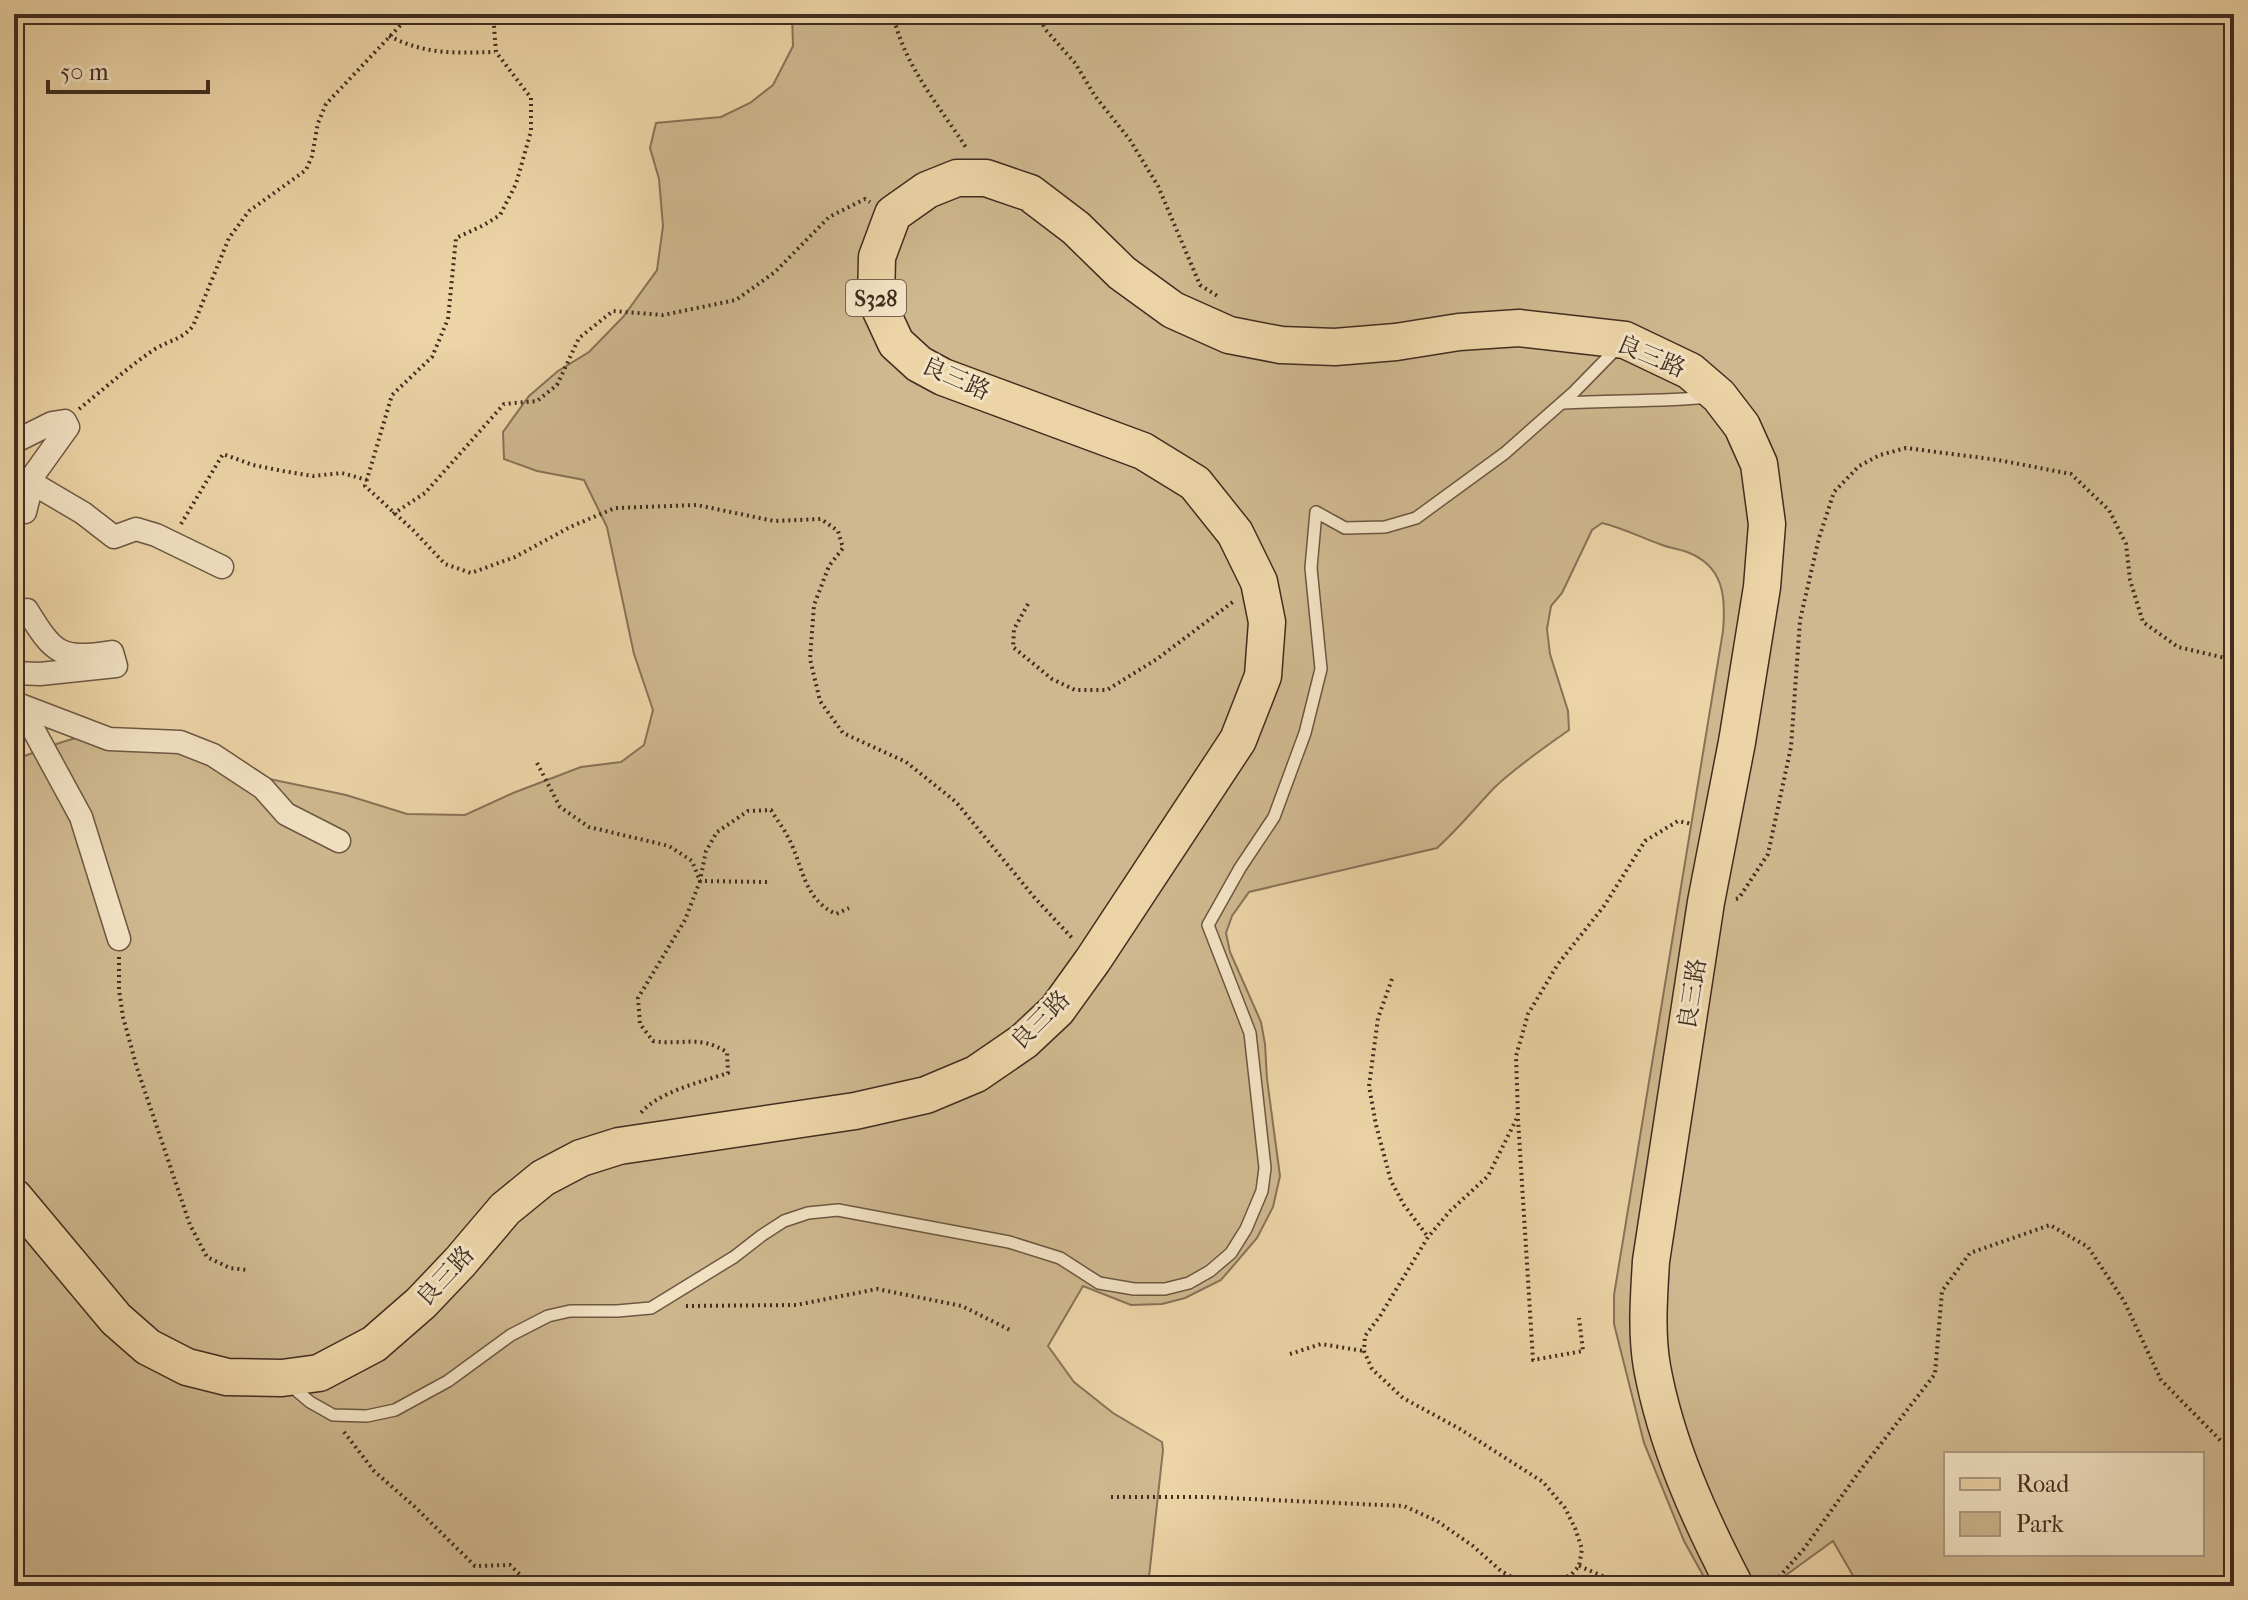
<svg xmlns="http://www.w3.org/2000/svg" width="2248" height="1600" viewBox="0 0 2248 1600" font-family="'IM FELL French Canon','Noto Serif SC',serif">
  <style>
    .green { fill: #cfb88f; stroke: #887258; stroke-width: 2; fill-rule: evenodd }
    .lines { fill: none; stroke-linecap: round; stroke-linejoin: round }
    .service-casing { stroke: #6c5742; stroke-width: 14 }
    .minor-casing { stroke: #6c5742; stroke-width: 25 }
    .primary-casing { stroke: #412d20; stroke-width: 39 }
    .path { stroke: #412d20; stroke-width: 4; stroke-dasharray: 2 4; stroke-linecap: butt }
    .service { stroke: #f3e3c5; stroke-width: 11 }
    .minor { stroke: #f3e3c5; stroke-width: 22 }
    .primary { stroke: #ecd4a6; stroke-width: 36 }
    .labels { text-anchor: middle; stroke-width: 6; stroke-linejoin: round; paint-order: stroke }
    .shield { fill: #f3e3c5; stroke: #766452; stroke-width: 2 }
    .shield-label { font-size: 22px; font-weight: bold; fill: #412d20 }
    .street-label { font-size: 24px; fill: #412d20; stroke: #f3e3c5 }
  </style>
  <rect width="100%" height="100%" fill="#ecd4a6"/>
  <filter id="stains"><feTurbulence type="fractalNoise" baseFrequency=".0025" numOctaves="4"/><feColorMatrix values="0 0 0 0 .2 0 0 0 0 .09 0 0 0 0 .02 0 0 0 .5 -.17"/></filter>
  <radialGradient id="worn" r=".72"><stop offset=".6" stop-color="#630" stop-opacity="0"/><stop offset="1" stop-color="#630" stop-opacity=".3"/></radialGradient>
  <!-- green -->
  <path class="green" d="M792 14H2234V1586H1859L1833 1541 1778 1581 1768 1586H1709L1684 1541 1644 1443 1614 1324V1295L1723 631C1726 597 1724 566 1687 552 1679 549 1670 548 1662 545 1642 538 1623 528 1602 523L1592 530 1562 593 1551 606 1547 629 1550 654 1568 711 1569 730C1544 748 1517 766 1494 788 1475 808 1458 829 1437 848L1249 892 1232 916 1226 933 1230 952 1261 1022 1265 1044 1267 1079 1280 1176 1273 1207 1257 1238 1221 1280 1185 1298 1162 1304 1131 1305 1083 1286 1048 1346 1074 1382 1113 1413 1162 1442 1163 1450 1148 1586H14V760L59 743 96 732 154 737 226 770 346 795 407 814 465 815 513 793 581 767 621 762 644 745 653 710 634 654 607 527 584 480 537 471 504 459 503 432 529 396 558 371 589 352 623 317 657 270 663 226 659 179 650 148 656 123 721 117 750 103 773 85 793 46ZM1946 1454H2202V1554H1946Z"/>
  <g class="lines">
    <defs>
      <g id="service">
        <path d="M1563 403C1612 400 1660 402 1709 397"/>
        <polyline points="290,1385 310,1402 333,1415 367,1416 395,1410 448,1381 511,1335 548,1316 570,1311 617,1311 651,1308 734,1257 761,1236 784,1221 808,1213 838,1210 1009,1242 1060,1258 1099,1283 1134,1289 1165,1289 1189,1283 1210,1271 1231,1253 1246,1229 1262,1191 1265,1168 1250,1033 1208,925 1240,868 1274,817 1305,733 1321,669 1311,568 1316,512 1345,528 1385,527 1416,518 1505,453 1574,392 1619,346"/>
      </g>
      <g id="minor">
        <polyline points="14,442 52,423 65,421 68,427 35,473 25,512"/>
        <polyline points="32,483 83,513 114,537 136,529 156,535 222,567"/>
        <path d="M14 673 40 674 116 666 112 652C60 660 54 654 27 610"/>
        <polyline points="15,703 20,705 81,817 119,939"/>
        <polyline points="20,705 109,739 180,742 213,755 263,788 286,814 339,841"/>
      </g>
      <path id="primary" d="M14 1197 116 1319 148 1347 187 1367 227 1377 282 1378 319 1373 374 1344 421 1303 460 1262 505 1209 543 1178 581 1158 619 1146 855 1111 926 1095 976 1074 1024 1041 1057 1010 1093 960 1238 740 1263 676 1267 622 1259 582 1235 533 1195 483 1143 451 943 377 919 364 896 343 876 300 877 257 893 214 927 190 957 178H986L1030 193 1076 228 1122 273 1173 310 1229 335 1281 345 1335 347 1396 342 1459 332 1519 328 1625 340 1690 371 1719 396 1742 426 1759 464 1767 524 1762 587 1737 742 1706 902 1651 1261C1649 1296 1646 1332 1652 1367 1666 1444 1699 1517 1735 1586"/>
    </defs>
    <!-- service casing -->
    <use href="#service" class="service-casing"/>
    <!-- minor casing -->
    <use href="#minor" class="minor-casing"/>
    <!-- primary casing -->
    <use href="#primary" class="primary-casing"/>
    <!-- path -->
    <g class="path">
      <polyline points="493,14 496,52 531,98 531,131 516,184 500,215 484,225 456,238 448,319 432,357 392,395 365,486 413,530 445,564 471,573 515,557 570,527 615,508 697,505 774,521 821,519 838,531 843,548 829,566 814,605 810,659 820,701 843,733 906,762 956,802 1034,897 1072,938"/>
      <path d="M893 14C903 64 940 107 967 149"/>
      <polyline points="1038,14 1045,29 1075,63 1095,96 1130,140 1158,186 1200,285 1219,297"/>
      <polyline points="14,25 30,14"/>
      <path d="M389 36C427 55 454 53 495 52"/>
      <path d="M79 409C104 389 128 367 155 349 170 340 181 340 193 326L229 238 249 211 306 170 312 156 318 123 326 104 411 14"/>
      <polyline points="393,514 425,493 504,404 537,401 557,385 579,338 613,311 663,315 736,300 775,272 829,217 865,199 870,202"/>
      <polyline points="181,524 223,454 253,465 283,471 313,476 342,473 367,480"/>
      <polyline points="1028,604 1014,629 1013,647 1052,679 1075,690 1107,690 1157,659 1234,601"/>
      <path d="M537 763 560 807 589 827 669 846 692 861 700 881 685 920 638 998 640 1024 653 1041C683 1046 697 1034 727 1052L728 1073C701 1082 657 1092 640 1114"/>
      <polyline points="14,766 18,744"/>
      <path d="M767 882 700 881 706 851 717 832 748 811 771 810C776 819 783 827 788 837 803 865 803 899 836 914L849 908"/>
      <polyline points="1736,899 1739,898 1768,854 1791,747 1800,620 1819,538 1834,492 1859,466 1880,455 1906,448 1998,460 2071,474 2109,510 2126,544 2130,580 2143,622 2178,647 2234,660"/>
      <polyline points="14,913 19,942"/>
      <polyline points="119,957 119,990 123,1017 137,1068 190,1225 207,1257 230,1268 247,1270"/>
      <polyline points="1392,979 1378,1018 1369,1086 1376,1125 1391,1181 1404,1205 1428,1237"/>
      <polyline points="1518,1119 1533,1360 1583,1351 1579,1318"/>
      <polyline points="686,1306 796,1305 877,1289 962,1306 1012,1331"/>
      <polyline points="1290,1354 1321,1344 1364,1351"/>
      <polyline points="344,1432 374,1471 415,1507 475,1566 510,1565 532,1586"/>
      <polyline points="1111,1497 1206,1497 1404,1506 1437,1521 1473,1546 1501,1571 1519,1581 1555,1581 1571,1575 1579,1566 1582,1549 1575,1528 1565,1508 1543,1482 1460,1429 1403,1398 1372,1369 1364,1351 1365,1336 1380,1316 1428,1237 1450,1211 1488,1176 1518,1116 1516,1056 1528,1014 1558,964 1604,906 1645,841 1678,821 1692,824"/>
      <polyline points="1579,1566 1626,1586"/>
      <polyline points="1771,1586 1803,1550 1859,1472 1935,1374 1942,1291 1970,1253 2050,1225 2088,1247 2124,1301 2161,1380 2222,1442 2234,1445"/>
    </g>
    <!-- service -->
    <use href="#service" class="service"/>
    <!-- minor -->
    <use href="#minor" class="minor"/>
    <!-- primary -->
    <use href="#primary" class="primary"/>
  </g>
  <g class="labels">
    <!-- shield labels -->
    <rect class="shield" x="846" y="280" width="60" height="36" rx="6"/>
    <g class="shield-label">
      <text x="876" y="306">S328</text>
    </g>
    <!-- street labels -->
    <g class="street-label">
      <text transform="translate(1651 356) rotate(23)" y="8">良三路</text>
      <text transform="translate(956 378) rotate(24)" y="8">良三路</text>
      <text transform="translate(1692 994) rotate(-81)" y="8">良三路</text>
      <text transform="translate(1040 1020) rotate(-45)" y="8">良三路</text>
      <text transform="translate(445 1276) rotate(-47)" y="8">良三路</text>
    </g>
  </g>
  <!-- margin -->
  <rect width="2248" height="1600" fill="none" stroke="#ecd4a6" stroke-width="48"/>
  <rect x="16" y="16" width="2216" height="1568" fill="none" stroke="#412d20" stroke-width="4"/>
  <rect x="24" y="24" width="2200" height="1552" fill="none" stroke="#412d20" stroke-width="2"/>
  <!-- legend -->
  <rect x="1944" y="1452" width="260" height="104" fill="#f3e3c5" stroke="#ac9a83" stroke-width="2"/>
  <rect x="1960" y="1478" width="40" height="12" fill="#ecd4a6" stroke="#ac9a83" stroke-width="2"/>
  <text x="2016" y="1492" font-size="24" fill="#412d20">Road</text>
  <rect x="1960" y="1512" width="40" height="24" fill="#cfb88f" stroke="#ac9a83" stroke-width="2"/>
  <text x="2016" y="1532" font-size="24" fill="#412d20">Park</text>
  <!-- scale -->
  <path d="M48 80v12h160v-12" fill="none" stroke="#412d20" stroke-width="4"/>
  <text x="60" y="80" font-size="24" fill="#412d20" stroke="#f3e3c5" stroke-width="6" paint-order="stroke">50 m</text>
  <rect width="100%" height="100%" filter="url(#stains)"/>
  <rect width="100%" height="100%" fill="url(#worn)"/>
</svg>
